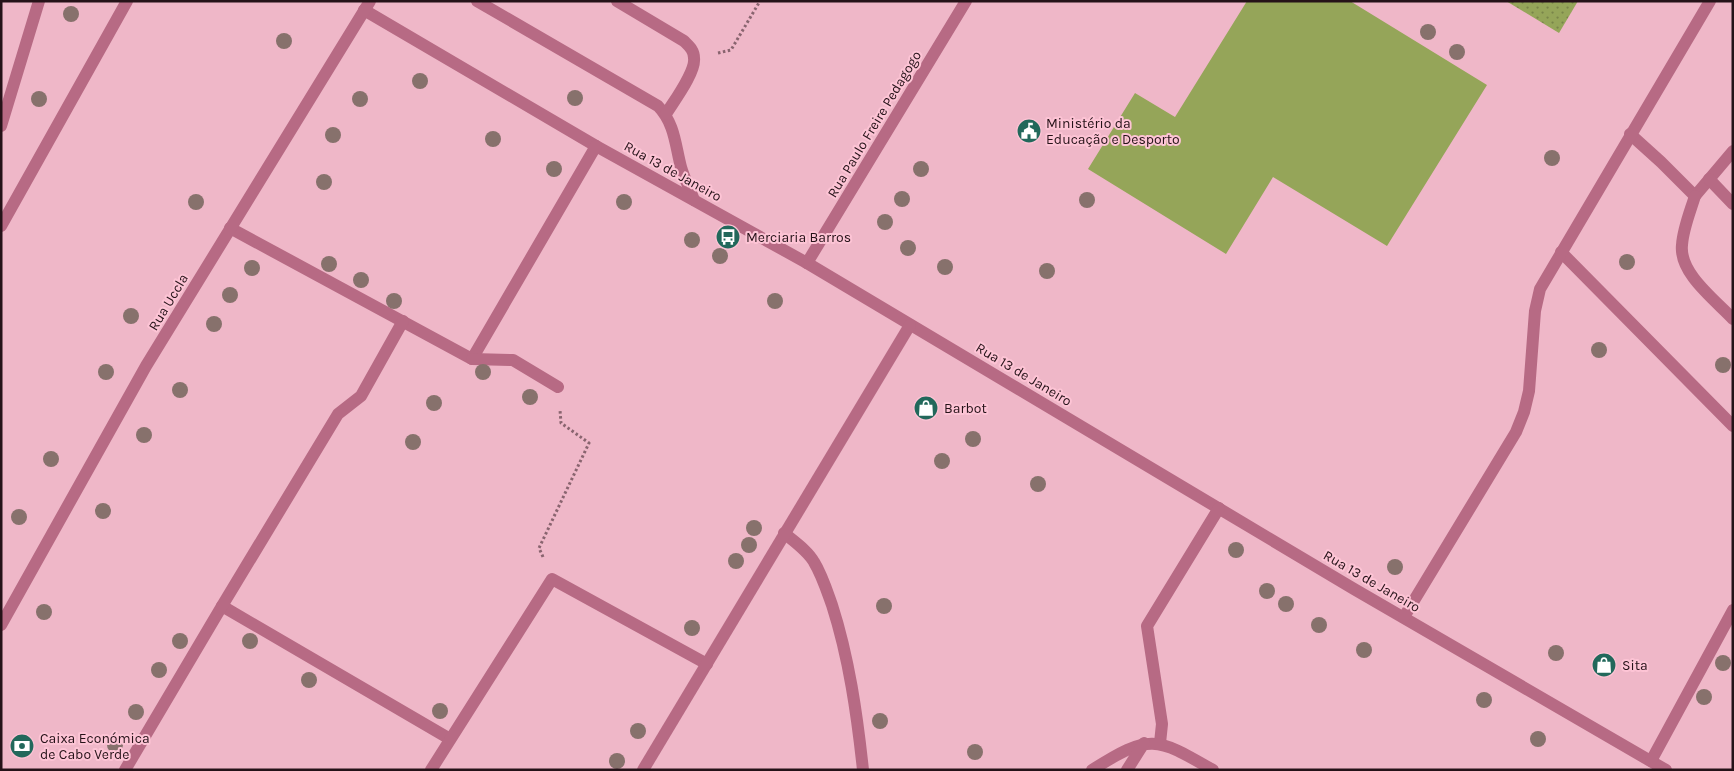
<svg xmlns="http://www.w3.org/2000/svg" width="1734" height="771" viewBox="0 0 1734 771" font-family="Karla,sans-serif">
  <style>
    .grass { fill: url(#grass-dots) }
    .pitch { fill: #95a559 }
    .lines { fill: none; stroke-linecap: round; stroke-linejoin: round }
    .path { stroke: #89646f; stroke-width: 3; stroke-dasharray: 2.5 2.5; stroke-linecap: butt }
    .minor { stroke: #b76a84; stroke-width: 12 }
    .tree { fill: #87716c }
    .labels { text-anchor: middle; stroke-width: 4; stroke-linejoin: round; paint-order: stroke }
    .poi-label { font-size: 14px; fill: #251218; stroke: #fdc4d5; text-anchor: start }
    .street-label { font-size: 14px; fill: #251218; stroke: #fdc4d5 }
  </style>
  <defs>
    <pattern id="grass-dots" width="8" height="8" patternUnits="userSpaceOnUse" patternTransform="scale(1.25)"><rect width="8" height="8" fill="#95a559"/><path d="M2 2h.1M6 6h.1" fill="none" stroke="#798549" stroke-width="1.8" stroke-linecap="round"/></pattern>
  </defs>
  <rect width="100%" height="100%" fill="#efb7c8"/>
  <!-- grass -->
  <polygon class="grass" points="1506,1 1578,1 1559,33"/>
  <!-- pitch -->
  <polygon class="pitch" points="1247,1 1350,1 1487,85 1387,246 1273,177 1226,254 1088,169 1135,93 1175,117"/>
  <g class="lines">
    <!-- path -->
    <g class="path">
      <polyline points="718,53 731,50 760,1"/>
      <polyline points="543,557 539,548 589,443 561,423 560,410"/>
    </g>
    <!-- minor -->
    <g class="minor">
      <path d="M477 1 658 106C675 124 675 144 681 167 684 178 690 189 694 200"/>
      <path d="M617 1 684 41C689 46 694 50 694 58 696 72 674 101 666 114"/>
      <polyline points="364,10 596,146 807,263 1354,589 1666,770"/>
      <polyline points="1,126 39,1"/>
      <polyline points="1630,134 1661,162 1695,196 1733,151"/>
      <polyline points="1709,179 1733,204"/>
      <path d="M1695 196C1690 212 1683 229 1682 245 1679 273 1714 299 1733 319"/>
      <polyline points="1,226 127,1"/>
      <polyline points="230,228 472,359 596,146"/>
      <polyline points="1561,252 1733,426"/>
      <polyline points="807,263 966,1"/>
      <polyline points="472,359 513,360 558,387"/>
      <path d="M784 533C795 542 808 551 814 562 822 575 827 591 832 605 849 658 857 714 863 770"/>
      <polyline points="222,606 450,739"/>
      <polyline points="1404,617 1516,432 1524,412 1529,391 1535,311 1540,289 1710,1"/>
      <polyline points="1,625 146,366 370,1"/>
      <polyline points="1160,743 1162,724 1147,626 1219,508"/>
      <polyline points="1651,761 1733,610"/>
      <polyline points="125,770 222,606 338,414 361,396 403,321"/>
      <polyline points="431,770 552,579 707,664"/>
      <polyline points="643,770 910,325"/>
      <path d="M1092 770C1150 733 1156 737 1213 770"/>
      <polyline points="1127,770 1144,743"/>
    </g>
  </g>
  <!-- trees -->
  <g class="tree">
    <circle cx="71" cy="14" r="8"/>
    <circle cx="1428" cy="32" r="8"/>
    <circle cx="284" cy="41" r="8"/>
    <circle cx="1457" cy="52" r="8"/>
    <circle cx="420" cy="81" r="8"/>
    <circle cx="575" cy="98" r="8"/>
    <circle cx="39" cy="99" r="8"/>
    <circle cx="360" cy="99" r="8"/>
    <circle cx="333" cy="135" r="8"/>
    <circle cx="493" cy="139" r="8"/>
    <circle cx="1552" cy="158" r="8"/>
    <circle cx="554" cy="169" r="8"/>
    <circle cx="921" cy="169" r="8"/>
    <circle cx="324" cy="182" r="8"/>
    <circle cx="902" cy="199" r="8"/>
    <circle cx="1087" cy="200" r="8"/>
    <circle cx="196" cy="202" r="8"/>
    <circle cx="624" cy="202" r="8"/>
    <circle cx="885" cy="222" r="8"/>
    <circle cx="692" cy="240" r="8"/>
    <circle cx="908" cy="248" r="8"/>
    <circle cx="720" cy="256" r="8"/>
    <circle cx="1627" cy="262" r="8"/>
    <circle cx="329" cy="264" r="8"/>
    <circle cx="945" cy="267" r="8"/>
    <circle cx="252" cy="268" r="8"/>
    <circle cx="1047" cy="271" r="8"/>
    <circle cx="361" cy="280" r="8"/>
    <circle cx="230" cy="295" r="8"/>
    <circle cx="394" cy="301" r="8"/>
    <circle cx="775" cy="301" r="8"/>
    <circle cx="131" cy="316" r="8"/>
    <circle cx="214" cy="324" r="8"/>
    <circle cx="1599" cy="350" r="8"/>
    <circle cx="1723" cy="365" r="8"/>
    <circle cx="106" cy="372" r="8"/>
    <circle cx="483" cy="372" r="8"/>
    <circle cx="180" cy="390" r="8"/>
    <circle cx="530" cy="397" r="8"/>
    <circle cx="434" cy="403" r="8"/>
    <circle cx="144" cy="435" r="8"/>
    <circle cx="973" cy="439" r="8"/>
    <circle cx="413" cy="442" r="8"/>
    <circle cx="51" cy="459" r="8"/>
    <circle cx="942" cy="461" r="8"/>
    <circle cx="1038" cy="484" r="8"/>
    <circle cx="103" cy="511" r="8"/>
    <circle cx="19" cy="517" r="8"/>
    <circle cx="754" cy="528" r="8"/>
    <circle cx="749" cy="545" r="8"/>
    <circle cx="1236" cy="550" r="8"/>
    <circle cx="736" cy="561" r="8"/>
    <circle cx="1395" cy="567" r="8"/>
    <circle cx="1267" cy="591" r="8"/>
    <circle cx="1286" cy="604" r="8"/>
    <circle cx="884" cy="606" r="8"/>
    <circle cx="44" cy="612" r="8"/>
    <circle cx="1319" cy="625" r="8"/>
    <circle cx="692" cy="628" r="8"/>
    <circle cx="180" cy="641" r="8"/>
    <circle cx="250" cy="641" r="8"/>
    <circle cx="1364" cy="650" r="8"/>
    <circle cx="1556" cy="653" r="8"/>
    <circle cx="1723" cy="663" r="8"/>
    <circle cx="159" cy="670" r="8"/>
    <circle cx="309" cy="680" r="8"/>
    <circle cx="1704" cy="697" r="8"/>
    <circle cx="1484" cy="700" r="8"/>
    <circle cx="440" cy="711" r="8"/>
    <circle cx="136" cy="712" r="8"/>
    <circle cx="880" cy="721" r="8"/>
    <circle cx="638" cy="731" r="8"/>
    <circle cx="1538" cy="739" r="8"/>
    <circle cx="115" cy="745" r="8"/>
    <circle cx="975" cy="752" r="8"/>
    <circle cx="617" cy="761" r="8"/>
  </g>
  <!-- icons -->
  <defs>
    <symbol id="civic-disc" viewBox="-11 -11 22 22"><circle r="9.5" fill="#22685b" stroke="#fdc4d5"/><path d="M-.6-6.5H3V-4.5H.6V-3L4-1V1h2V6H-6V1h2V-1L-.6-3ZM-1.2 2.5V6h2.4V2.5Z" fill="#fff"/></symbol>
    <symbol id="bus-disc" viewBox="-11 -11 22 22"><circle r="9.5" fill="#22685b" stroke="#fdc4d5"/><path d="M-5-6H5V4H4V6H2V4H-2V6H-4V4H-5ZM-3.5-4V0h7V-4ZM-3.5 1.2v1.5H-2V1.2ZM2 1.2v1.5H3.5V1.2Z" fill="#fff"/></symbol>
    <symbol id="shop-disc" viewBox="-11 -11 22 22"><circle r="9.5" fill="#22685b" stroke="#fdc4d5"/><path d="M-5-2.5h2.3a2.7 3.5 0 0 1 5.4 0H5L5.5 6h-11ZM-1.5-2.5h3a1.5 2.3 0 0 0-3 0Z" fill="#fff"/></symbol>
    <symbol id="bank-disc" viewBox="-11 -11 22 22"><circle r="9.5" fill="#22685b" stroke="#fdc4d5"/><path d="M-6-4H6V4H-6ZM0-2.3a2.3 2.3 0 1 0 0 4.6a2.3 2.3 0 1 0 0-4.6Z" fill="#fff"/></symbol>
  </defs>
  <g fill-rule="evenodd">
    <use href="#civic-disc" x="1015" y="117" width="28" height="28"/>
    <use href="#bus-disc" x="714" y="223" width="28" height="28"/>
    <use href="#shop-disc" x="912" y="394" width="28" height="28"/>
    <use href="#shop-disc" x="1590" y="651" width="28" height="28"/>
    <use href="#bank-disc" x="8" y="732" width="28" height="28"/>
  </g>
  <g class="labels">
    <!-- poi labels -->
    <g class="poi-label">
      <text x="1046" y="128">Ministério da<tspan x="1046" dy="16">Educação e Desporto</tspan></text>
      <text x="746" y="242">Merciaria Barros</text>
      <text x="944" y="413">Barbot</text>
      <text x="1622" y="670">Sita</text>
      <text x="40" y="743">Caixa Económica<tspan x="40" dy="16">de Cabo Verde</tspan></text>
    </g>
    <!-- street labels -->
    <g class="street-label">
      <text transform="translate(874 124) rotate(-59)" y="5">Rua Paulo Freire Pedagogo</text>
      <text transform="translate(673 171) rotate(29)" y="5">Rua 13 de Janeiro</text>
      <text transform="translate(168 302) rotate(-59)" y="5">Rua Uccla</text>
      <text transform="translate(1024 374) rotate(31)" y="5">Rua 13 de Janeiro</text>
      <text transform="translate(1372 581) rotate(30)" y="5">Rua 13 de Janeiro</text>
    </g>
  </g>
  <!-- border -->
  <rect width="1734" height="771" fill="none" stroke="#251218" stroke-width="5"/>
</svg>
